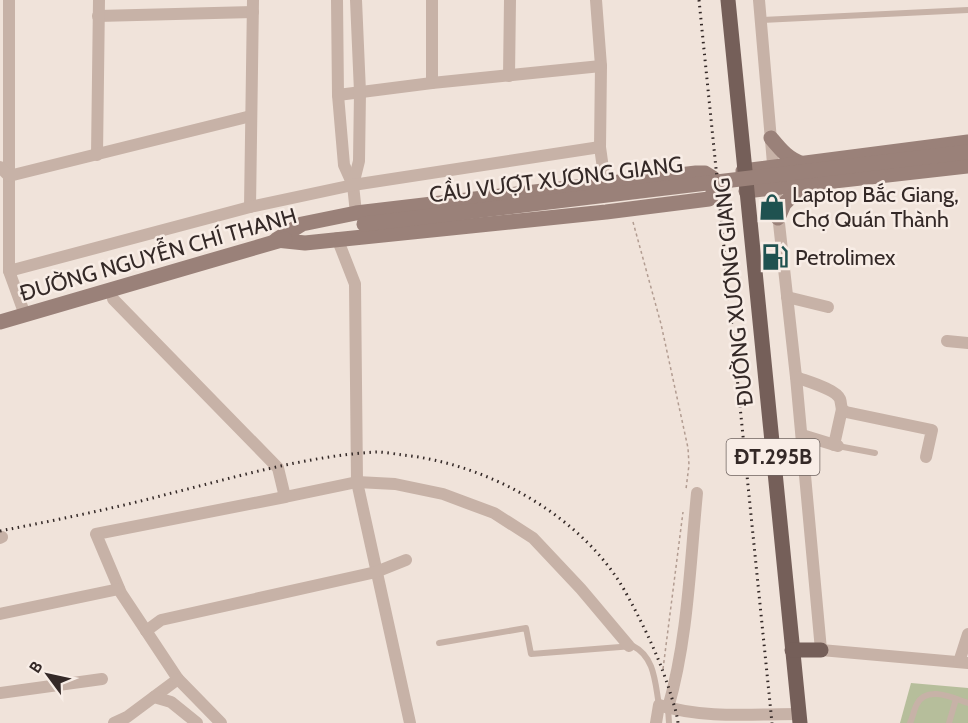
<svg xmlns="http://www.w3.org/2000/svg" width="968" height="723" viewBox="0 0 968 723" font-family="Cabin,sans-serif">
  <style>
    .green { fill: #b6be9b }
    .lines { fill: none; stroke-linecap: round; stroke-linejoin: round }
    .path { stroke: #b29c91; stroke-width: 1.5; stroke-dasharray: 3 3; stroke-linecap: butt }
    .lane { stroke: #c7b2a7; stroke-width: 6 }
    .street { stroke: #c7b2a7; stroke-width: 12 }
    .secondary { stroke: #9a8179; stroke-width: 15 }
    .primary { stroke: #755f59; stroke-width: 15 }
    .rail { stroke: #342927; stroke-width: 3; stroke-dasharray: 1.5 4.5; stroke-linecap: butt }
    .secondary-bridge { stroke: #9a8179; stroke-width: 15 }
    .labels { text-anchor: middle; stroke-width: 5; stroke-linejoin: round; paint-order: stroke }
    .shield { fill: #f8ede6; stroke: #6f6460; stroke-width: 1.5 }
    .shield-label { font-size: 21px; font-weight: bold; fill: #342927 }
    .street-label { font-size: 22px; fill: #342927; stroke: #f8ede6 }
    .poi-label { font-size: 22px; fill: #342927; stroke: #f8ede6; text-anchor: start }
  </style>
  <rect width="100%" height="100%" fill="#f0e3da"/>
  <!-- green -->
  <polygon class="green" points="911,683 968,688 968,723 900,723"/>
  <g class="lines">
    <!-- path -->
    <g class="path">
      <polyline points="633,222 661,324 688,448 689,465 686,489"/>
      <polyline points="663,669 683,512"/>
    </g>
    <!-- lane -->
    <g class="lane">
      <polyline points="761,20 968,10"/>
      <polyline points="838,446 875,453"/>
      <path d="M439 643 526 628 531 654 633 646C655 657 655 683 659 705"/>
      <polyline points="668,708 669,723"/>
      <path d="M910 723C913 717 914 709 917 704 927 685 953 698 968 703"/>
      <polyline points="949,723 956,699"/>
    </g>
    <!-- street -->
    <g class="street">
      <polyline points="9,0 9,271 25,315"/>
      <polyline points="337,0 338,95 344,165 353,185 356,213"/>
      <polyline points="596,0 601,66 600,147 605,183"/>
      <polyline points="759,0 775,187 796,377 821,650 968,663"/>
      <polyline points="98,16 253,12"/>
      <polyline points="509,76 510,0"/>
      <polyline points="432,83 432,0"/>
      <polyline points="338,95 432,83 601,66"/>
      <polyline points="97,155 99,0"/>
      <polyline points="0,167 9,176 251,116"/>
      <polyline points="353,185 359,161 360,92 356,0"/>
      <polyline points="250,207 253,0"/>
      <polyline points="337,238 355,284 357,482 410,723"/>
      <polyline points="9,271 250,207 353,185 600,147"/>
      <polyline points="787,297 828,307"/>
      <polyline points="113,299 278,468 285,497 96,534 121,593 178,679 127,717 114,723"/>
      <polyline points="947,341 968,343"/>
      <path d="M796 377C806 381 836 389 840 399 841 402 841 406 842 409L846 412 932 430 926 457"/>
      <polyline points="802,435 838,446"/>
      <polyline points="834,445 842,409"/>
      <polyline points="285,497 357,482 395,484 443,494 494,513 533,538 581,589 629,646"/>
      <polyline points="0,538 2,537"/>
      <polyline points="0,614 119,589"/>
      <polyline points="146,631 161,620 376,572 406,560"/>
      <polyline points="959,662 968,634"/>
      <polyline points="178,679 221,723"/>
      <polyline points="0,693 102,679"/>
      <polyline points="154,697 171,702 197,723"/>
      <path d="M668 708C688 639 690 564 697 493"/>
      <path d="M656 723 659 705C704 719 753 714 799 714"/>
    </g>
    <!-- secondary -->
    <g class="secondary">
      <path d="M771 138C781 150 788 159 803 164"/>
      <polyline points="743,171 968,142"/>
      <polygon points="696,173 705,173 713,178 713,195 709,199 606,212 305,243 276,240 302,224 356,213"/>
      <polyline points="746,191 968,166"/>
      <polyline points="778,218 784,204 804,184"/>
      <polyline points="0,322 285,239"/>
    </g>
    <!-- primary -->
    <g class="primary">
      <polyline points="728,0 800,723"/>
      <polyline points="792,650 821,650"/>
    </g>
    <!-- rail -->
    <g class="rail">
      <polyline points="699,0 772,723"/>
      <path d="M0 531C56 520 112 509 168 494 236 477 306 456 376 452 385 452 395 454 403 455 489 464 584 517 626 593 644 626 659 657 670 692 673 702 677 713 678 723"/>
    </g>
    <!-- secondary-bridge -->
    <polyline class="secondary-bridge" points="364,224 968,152"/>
  </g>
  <!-- icons -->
  <defs>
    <symbol id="shop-bare" viewBox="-9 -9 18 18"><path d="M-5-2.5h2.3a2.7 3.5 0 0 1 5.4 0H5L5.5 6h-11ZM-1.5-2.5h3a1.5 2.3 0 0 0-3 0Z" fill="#1f5250" stroke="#f8ede6" stroke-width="2.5" paint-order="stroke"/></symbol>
    <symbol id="fuel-bare" viewBox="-9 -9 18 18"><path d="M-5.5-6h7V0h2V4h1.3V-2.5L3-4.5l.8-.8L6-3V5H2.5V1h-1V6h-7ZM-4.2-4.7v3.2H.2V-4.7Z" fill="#1f5250" stroke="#f8ede6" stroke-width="2.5" paint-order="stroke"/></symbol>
  </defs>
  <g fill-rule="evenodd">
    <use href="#shop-bare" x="753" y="188" width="38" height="38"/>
    <use href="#fuel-bare" x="756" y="238" width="38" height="38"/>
  </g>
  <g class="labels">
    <!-- shield labels -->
    <rect class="shield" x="726.5" y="439" width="93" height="36" rx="4.5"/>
    <g class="shield-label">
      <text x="773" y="464">ĐT.295B</text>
    </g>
    <!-- street labels -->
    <g class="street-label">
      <text transform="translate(556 179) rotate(-7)" y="8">CẦU VƯỢT XƯƠNG GIANG</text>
      <text transform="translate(158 254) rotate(-16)" y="8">ĐƯỜNG NGUYỄN CHÍ THANH</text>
      <text transform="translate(733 292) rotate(-96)" y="8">ĐƯỜNG XƯƠNG GIANG</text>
    </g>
    <!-- poi labels -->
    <g class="poi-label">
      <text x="792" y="202">Laptop Bắc Giang,<tspan x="792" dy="25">Chợ Quán Thành</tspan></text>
      <text x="795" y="265">Petrolimex</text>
    </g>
  </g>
  <!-- north arrow -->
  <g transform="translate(48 675) rotate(303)" stroke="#f8ede6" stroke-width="4.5" paint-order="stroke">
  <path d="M0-4.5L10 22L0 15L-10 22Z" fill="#342927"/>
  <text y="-9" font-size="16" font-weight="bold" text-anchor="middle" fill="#342927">B</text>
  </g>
</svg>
